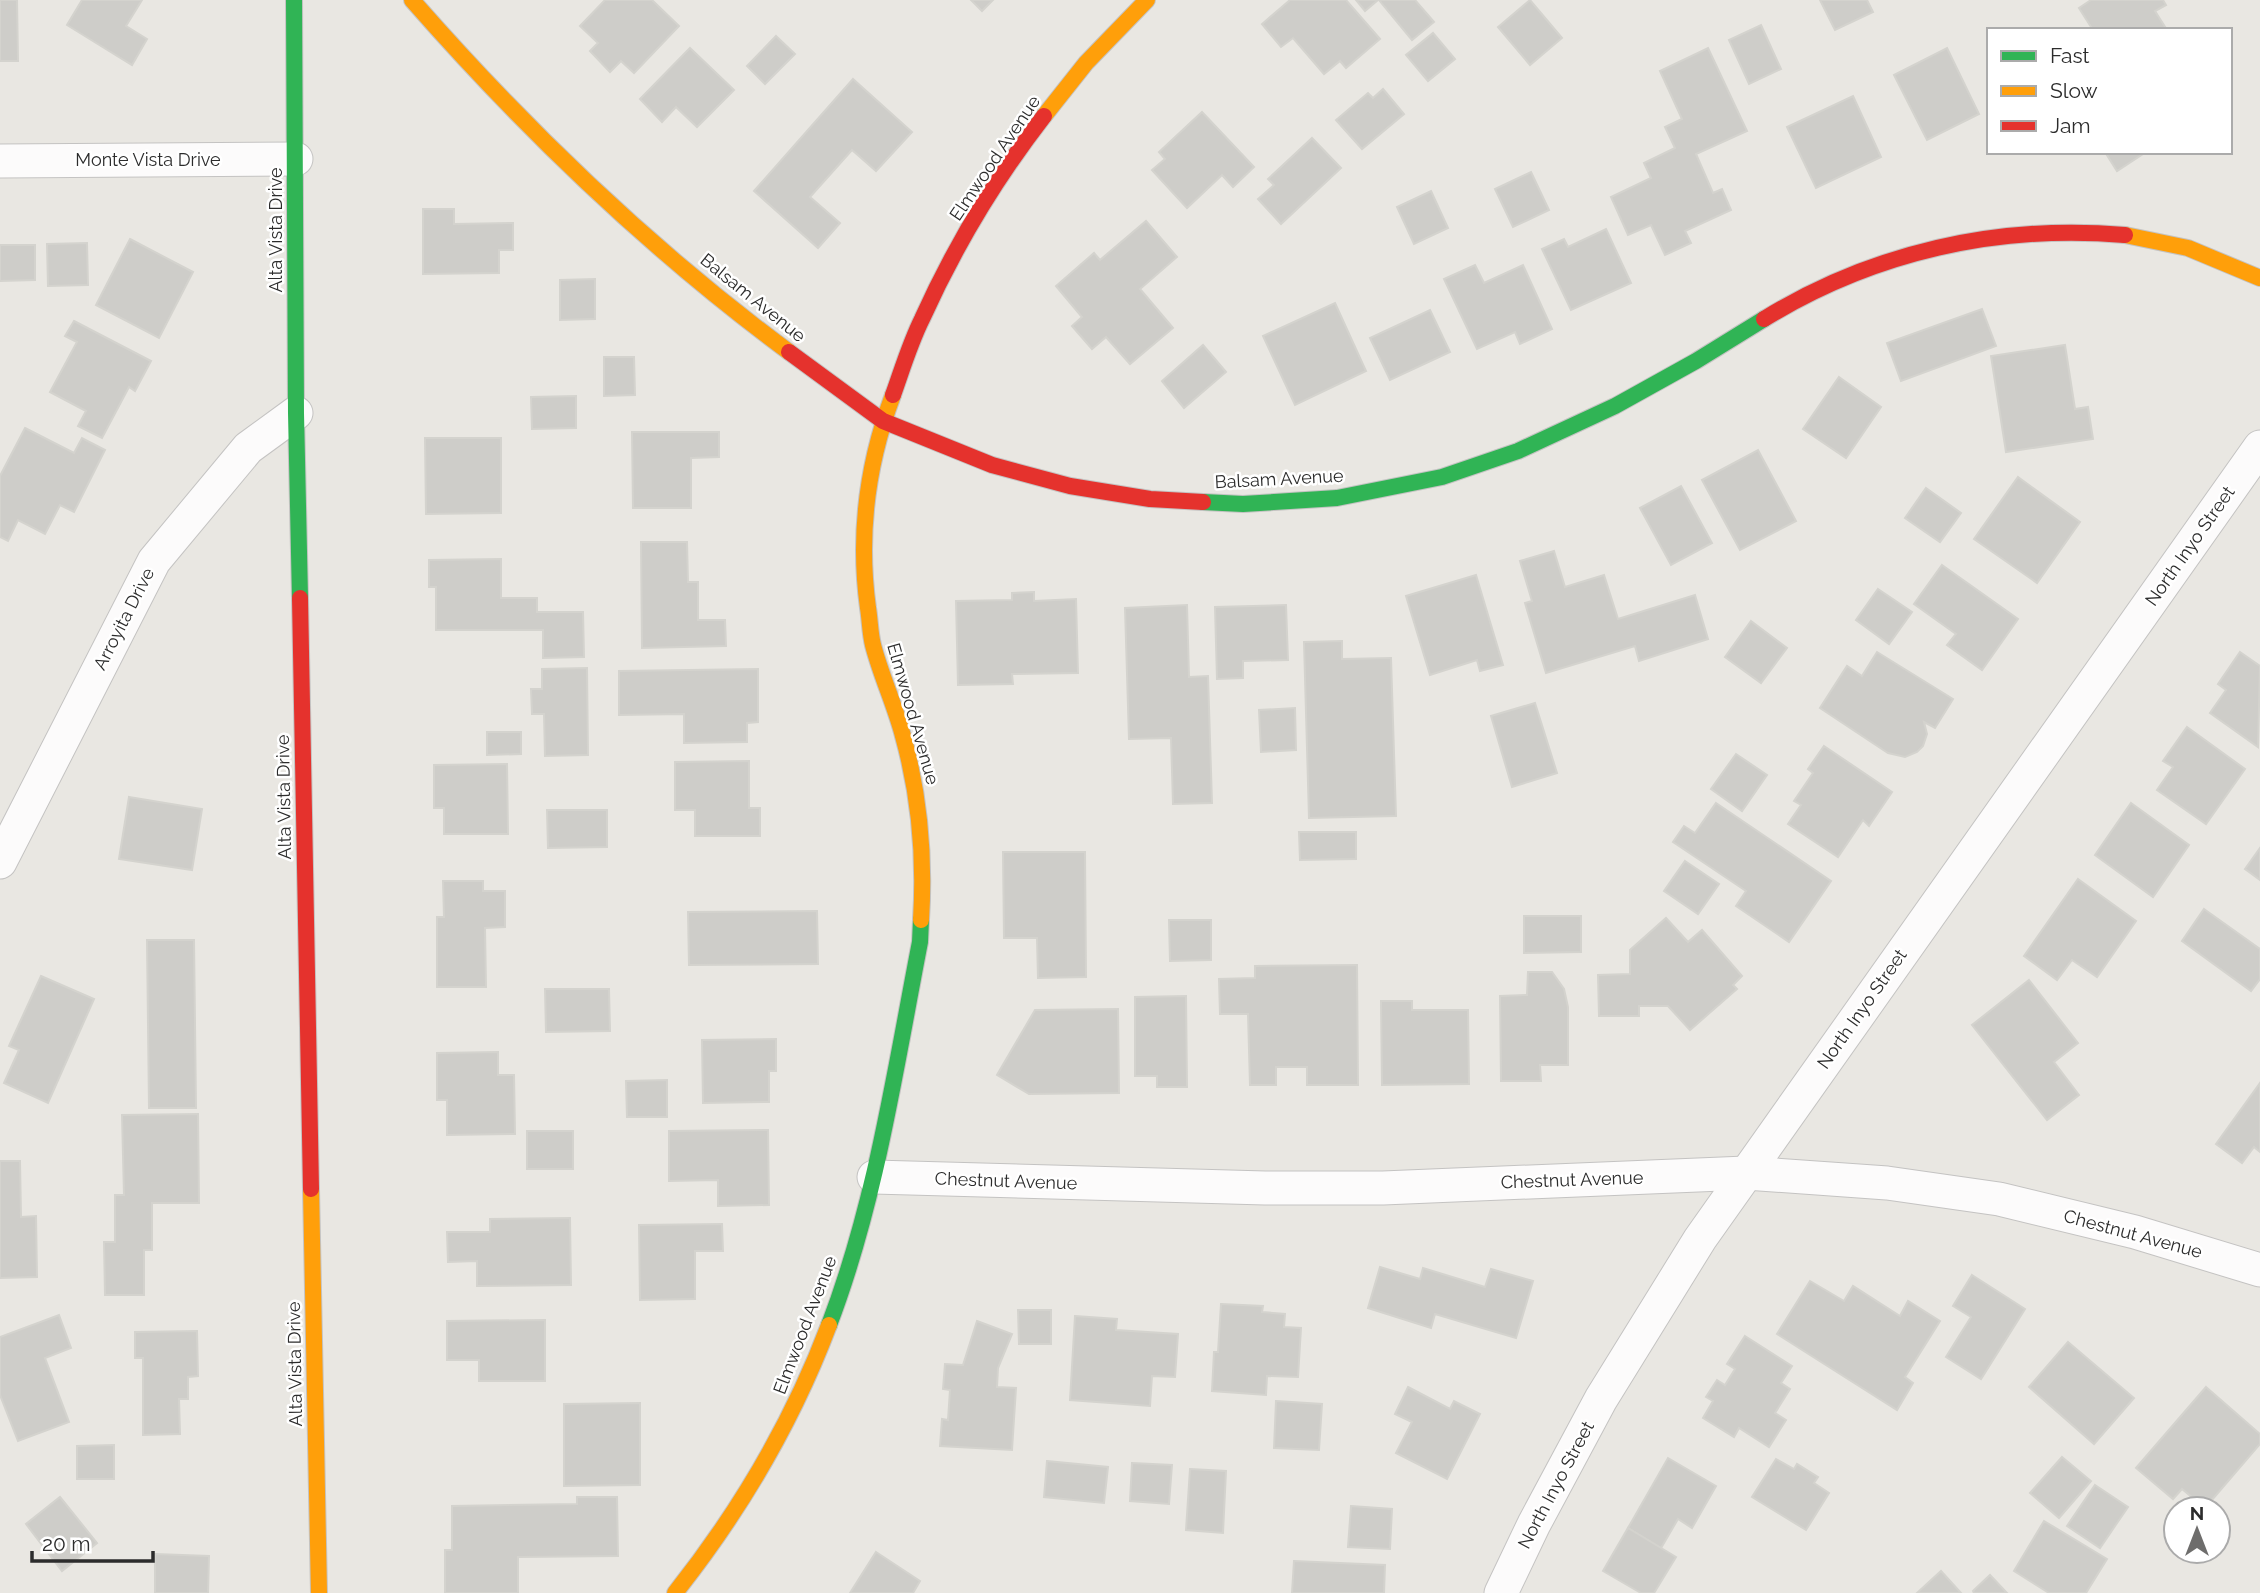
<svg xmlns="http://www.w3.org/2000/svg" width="2260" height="1593" viewBox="0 0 2260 1593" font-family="Raleway,sans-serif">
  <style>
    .building { fill: #cecdc9; stroke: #d4d3ce; stroke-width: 2 }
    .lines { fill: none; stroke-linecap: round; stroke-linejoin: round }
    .street-casing { stroke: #c4c3c2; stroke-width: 35 }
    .fast-casing { stroke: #c4c3c2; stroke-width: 18 }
    .slow-casing { stroke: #c4c3c2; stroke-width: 18 }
    .jam-casing { stroke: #c4c3c2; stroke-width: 18 }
    .street { stroke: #fcfbfb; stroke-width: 33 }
    .fast { stroke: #30b455; stroke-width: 16 }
    .slow { stroke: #ff9f0a; stroke-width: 16 }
    .jam { stroke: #e5322d; stroke-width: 16 }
    .labels { text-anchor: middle; stroke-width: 5; stroke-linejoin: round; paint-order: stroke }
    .street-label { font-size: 18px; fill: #2c2c2c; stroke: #fff }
  </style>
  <rect width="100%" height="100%" fill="#e9e7e2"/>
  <!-- building -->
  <g class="building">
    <polygon points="0,0 17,0 18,61 0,61"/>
    <polygon points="82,0 142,0 126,26 147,39 132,65 67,25"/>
    <polygon points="605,0 652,0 679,26 634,73 621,61 610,72 590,51 598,43 580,26"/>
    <polygon points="971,0 993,0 982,11"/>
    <polygon points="1290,0 1346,0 1380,39 1346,68 1340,61 1324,74 1293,38 1281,47 1262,24"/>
    <polygon points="1356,0 1378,0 1365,11"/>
    <polygon points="1379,0 1415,0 1434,22 1412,40"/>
    <polygon points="1530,0 1562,38 1530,65 1498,27"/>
    <polygon points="1820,0 1867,0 1873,12 1835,30"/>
    <polygon points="2091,0 2163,0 2166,5 2155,11 2167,30 2093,30 2079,8"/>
    <polygon points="1761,25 1781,69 1749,84 1729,40"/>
    <polygon points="1433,33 1455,59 1428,81 1406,55"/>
    <polygon points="776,36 795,54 765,84 747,66"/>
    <polygon points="690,48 734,90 697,127 676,107 662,122 640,99"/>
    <polygon points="1708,48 1747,131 1696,154 1713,193 1722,189 1731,210 1685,231 1691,243 1665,255 1651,225 1628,235 1611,197 1651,178 1644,163 1675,148 1665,127 1682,119 1660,71"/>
    <polygon points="1947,48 1979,114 1927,140 1894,75"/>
    <polygon points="853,79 912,132 876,171 852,150 810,197 840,223 818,248 754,191"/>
    <polygon points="1383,89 1404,114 1362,149 1336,120 1368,93 1373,98"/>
    <polygon points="1853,96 1881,157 1816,188 1787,127"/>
    <polygon points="1202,112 1254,167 1233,187 1222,175 1187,208 1152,170 1165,159 1159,152"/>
    <polygon points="1312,138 1341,168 1281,224 1258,199 1274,185 1268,179"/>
    <polygon points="2105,152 2146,152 2117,171"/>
    <polygon points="1531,172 1549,210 1513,227 1495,189"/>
    <polygon points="1431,191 1448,228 1414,244 1397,207"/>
    <polygon points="423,209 454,209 454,224 513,223 513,250 499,250 499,273 423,274"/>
    <polygon points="1146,221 1177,257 1140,289 1173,328 1130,364 1106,337 1092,349 1072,326 1082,317 1056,286 1094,253 1100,260"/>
    <polygon points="1606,229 1631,283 1571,310 1542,249 1564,239 1568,247"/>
    <polygon points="130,239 193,272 159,338 96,305"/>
    <polygon points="87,243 88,285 48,286 47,244"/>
    <polygon points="0,245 35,245 35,280 0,281"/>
    <polygon points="1475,265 1484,283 1523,265 1552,329 1520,344 1515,332 1477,349 1444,279"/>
    <polygon points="595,279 595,319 560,320 560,280"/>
    <polygon points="1335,303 1366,371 1295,405 1263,336"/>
    <polygon points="1982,309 1996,346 1901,381 1887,343"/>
    <polygon points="1430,310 1450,352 1390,380 1370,338"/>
    <polygon points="74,321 151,361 135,391 129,387 102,438 78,426 86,411 50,392 77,342 65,336"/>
    <polygon points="1203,345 1226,372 1184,408 1162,381"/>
    <polygon points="2065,345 2075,409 2088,407 2093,439 2006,452 1991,356"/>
    <polygon points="604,357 634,357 635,395 604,396"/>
    <polygon points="1839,377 1881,407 1846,458 1803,429"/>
    <polygon points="576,396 576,428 532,429 531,397"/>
    <polygon points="25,428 74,453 82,438 105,450 74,512 60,505 45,534 18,520 8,541 0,537 0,476"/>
    <polygon points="632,432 719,432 719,457 691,458 691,508 633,508"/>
    <polygon points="425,438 501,438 501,513 426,514"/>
    <polygon points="1758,450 1796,521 1740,550 1702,480"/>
    <polygon points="2018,477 2080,522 2037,583 1974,539"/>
    <polygon points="1681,486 1712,543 1671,565 1640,508"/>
    <polygon points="1926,488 1961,513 1940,542 1905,518"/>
    <polygon points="641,542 687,542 688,582 698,582 698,620 725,620 726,646 642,648"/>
    <polygon points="1554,551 1565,587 1604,575 1618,619 1695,595 1708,639 1639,661 1635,646 1546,673 1525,603 1532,601 1520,561"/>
    <polygon points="501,559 501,598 537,598 537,612 583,612 584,657 543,658 543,630 436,630 436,587 429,587 429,560"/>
    <polygon points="1942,565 2018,619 1982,670 1947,645 1956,634 1914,604"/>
    <polygon points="1476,575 1503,665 1480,671 1477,660 1430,675 1406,596"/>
    <polygon points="1878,589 1912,612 1889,644 1856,620"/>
    <polygon points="1034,592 1034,601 1076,599 1078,673 1012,674 1013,684 958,685 956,601 1012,600 1012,593"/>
    <polygon points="1187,605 1189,677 1208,676 1212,803 1173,804 1171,738 1129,739 1125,608"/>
    <polygon points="1286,605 1288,660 1243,661 1243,678 1217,679 1215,607"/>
    <polygon points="1751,621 1787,648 1761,683 1725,657"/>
    <polygon points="1342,641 1342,659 1391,658 1396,816 1309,818 1304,642"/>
    <polygon points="1877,652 1953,699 1935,728 1924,722 1927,734 1923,746 1917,752 1905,757 1888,753 1820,708 1847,666 1862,676"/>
    <polygon points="2240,652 2260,666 2258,747 2210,713 2226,690 2218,684"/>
    <polygon points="587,668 588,755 545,756 544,714 532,714 531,689 542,689 542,669"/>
    <polygon points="758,669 758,722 747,723 747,742 684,743 684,714 619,715 619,671"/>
    <polygon points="1535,703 1557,773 1512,787 1491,716"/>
    <polygon points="1295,708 1296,750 1261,752 1259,710"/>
    <polygon points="2187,727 2245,769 2206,824 2157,790 2173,767 2163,761"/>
    <polygon points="487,732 521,732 521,754 487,755"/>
    <polygon points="1824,746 1892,792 1869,826 1863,820 1838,857 1788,824 1801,805 1794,801 1813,773 1808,769"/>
    <polygon points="1736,754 1767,775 1742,811 1711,789"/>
    <polygon points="749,761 749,808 760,808 760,836 695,836 695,810 675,810 675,762"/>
    <polygon points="507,764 508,834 444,834 444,808 434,808 434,765"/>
    <polygon points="129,797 202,809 192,870 119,859"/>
    <polygon points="1716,803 1831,881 1789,942 1736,906 1746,891 1673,842 1684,826 1695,833"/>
    <polygon points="2131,803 2189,845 2153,897 2095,855"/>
    <polygon points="547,810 607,810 607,847 548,848"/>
    <polygon points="1299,832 1356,832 1356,859 1300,860"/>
    <polygon points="2260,848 2260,880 2245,869"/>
    <polygon points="1003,852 1085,852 1086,977 1038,978 1037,938 1004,938"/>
    <polygon points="1685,861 1719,884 1698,914 1664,891"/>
    <polygon points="2078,879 2136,921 2097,977 2072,960 2057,980 2024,956"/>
    <polygon points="443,881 483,881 483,891 505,891 505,927 485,928 486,987 437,987 437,917 444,917"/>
    <polygon points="2204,909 2260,949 2260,979 2251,991 2182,941"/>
    <polygon points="817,911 818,964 689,965 688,912"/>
    <polygon points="1524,916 1581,916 1581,952 1524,953"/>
    <polygon points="1666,918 1688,942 1702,930 1742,976 1733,985 1737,989 1690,1030 1668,1006 1639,1006 1639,1016 1599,1016 1598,975 1630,974 1630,950"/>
    <polygon points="1169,920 1211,920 1211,960 1170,961"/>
    <polygon points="147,940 194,940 196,1108 149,1108"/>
    <polygon points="1357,965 1358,1085 1307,1085 1307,1067 1276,1067 1276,1085 1250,1085 1248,1014 1220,1014 1219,979 1255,978 1255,966"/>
    <polygon points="1528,972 1552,972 1564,989 1568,1007 1568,1065 1540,1065 1541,1081 1501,1081 1500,996 1527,995"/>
    <polygon points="41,976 94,999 48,1103 4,1083 19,1050 9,1046"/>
    <polygon points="2029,980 2078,1043 2054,1062 2079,1095 2047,1120 1972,1025"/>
    <polygon points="545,989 609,989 610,1031 546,1032"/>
    <polygon points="1186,996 1187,1087 1157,1087 1157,1076 1135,1076 1135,997"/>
    <polygon points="1381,1001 1412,1001 1412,1010 1468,1010 1469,1084 1382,1085"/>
    <polygon points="1118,1009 1119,1093 1029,1094 997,1075 1035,1010"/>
    <polygon points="776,1039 776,1071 769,1071 769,1102 703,1103 702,1040"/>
    <polygon points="498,1052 498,1075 514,1075 515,1134 447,1135 447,1100 437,1100 437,1053"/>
    <polygon points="667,1080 667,1117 627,1117 626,1081"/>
    <polygon points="2260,1083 2260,1152 2254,1147 2242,1163 2216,1144"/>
    <polygon points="198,1114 199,1203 152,1203 152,1250 144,1250 144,1295 105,1295 104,1242 115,1242 115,1195 124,1195 122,1115"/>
    <polygon points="768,1130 769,1205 718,1206 718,1180 669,1181 669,1131"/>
    <rect x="527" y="1131" width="46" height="38"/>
    <polygon points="0,1161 20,1161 21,1217 36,1216 37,1277 0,1278"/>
    <polygon points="570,1218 571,1285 477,1286 477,1261 448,1262 447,1232 490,1232 490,1219"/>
    <polygon points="722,1224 723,1251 695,1251 695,1299 640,1300 639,1225"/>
    <polygon points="1380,1267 1420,1279 1423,1268 1485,1287 1491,1269 1533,1281 1516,1338 1435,1314 1431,1328 1368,1308"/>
    <polygon points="1972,1275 2025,1309 1981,1379 1946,1357 1971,1317 1953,1306"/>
    <polygon points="1810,1281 1844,1301 1853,1286 1900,1316 1908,1301 1940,1321 1905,1377 1913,1383 1897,1410 1777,1334"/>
    <polygon points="1221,1304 1263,1306 1262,1312 1285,1314 1284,1327 1301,1328 1298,1377 1267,1376 1266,1395 1212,1391 1214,1352 1218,1352"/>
    <polygon points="1018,1310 1051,1310 1051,1344 1019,1344"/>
    <polygon points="59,1315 71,1348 45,1358 69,1422 18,1441 0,1395 0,1337"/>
    <polygon points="1075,1316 1117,1319 1116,1330 1178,1334 1175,1377 1152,1376 1150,1406 1070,1400"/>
    <polygon points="545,1320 545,1381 479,1381 479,1360 447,1360 447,1321"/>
    <polygon points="977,1321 1012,1334 998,1368 997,1387 1016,1388 1012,1450 940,1446 942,1419 948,1420 950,1390 943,1389 945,1364 963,1365"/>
    <polygon points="197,1331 198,1376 188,1377 188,1399 179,1399 180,1434 143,1435 143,1358 135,1358 135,1332"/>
    <polygon points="1745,1336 1792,1366 1781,1383 1790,1389 1775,1413 1786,1420 1769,1447 1739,1428 1734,1437 1703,1418 1713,1401 1706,1397 1717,1380 1725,1385 1735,1369 1727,1364"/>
    <polygon points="2068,1342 2134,1398 2094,1444 2029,1387"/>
    <polygon points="1408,1387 1450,1409 1454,1401 1480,1414 1447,1479 1396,1453 1412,1422 1395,1414"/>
    <polygon points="2206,1387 2260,1434 2260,1444 2205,1508 2182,1489 2173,1499 2136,1468"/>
    <polygon points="1276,1401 1322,1404 1319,1450 1274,1448"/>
    <polygon points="640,1403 640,1485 564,1486 564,1404"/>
    <polygon points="114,1445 114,1479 77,1479 77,1446"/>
    <polygon points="2062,1457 2091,1481 2059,1518 2030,1493"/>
    <polygon points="1668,1458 1716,1486 1692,1528 1678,1519 1661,1548 1628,1528"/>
    <polygon points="1776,1459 1794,1469 1797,1464 1818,1477 1814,1483 1829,1493 1806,1530 1752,1497"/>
    <polygon points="1047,1461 1108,1467 1104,1503 1044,1497"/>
    <polygon points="1132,1463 1172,1465 1169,1504 1130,1501"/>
    <polygon points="1190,1469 1226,1471 1223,1533 1186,1530"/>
    <polygon points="2095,1485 2128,1507 2100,1548 2067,1526"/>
    <polygon points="60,1497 97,1543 62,1571 26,1524"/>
    <polygon points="577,1497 617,1497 618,1556 518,1557 518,1593 445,1593 445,1550 452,1550 452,1506 577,1504"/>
    <polygon points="1351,1506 1392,1509 1390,1549 1348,1547"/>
    <polygon points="2044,1521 2107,1559 2086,1593 2049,1593 2014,1571"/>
    <polygon points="1628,1528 1676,1557 1654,1593 1641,1593 1603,1571"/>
    <polygon points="876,1552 920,1581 913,1593 850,1593"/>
    <polygon points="155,1554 209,1556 208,1593 155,1593"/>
    <polygon points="1294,1561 1385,1565 1384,1593 1292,1593"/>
    <polygon points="1941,1571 1961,1593 1917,1593"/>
    <polygon points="1990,1575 2007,1593 1974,1593 1973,1591"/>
  </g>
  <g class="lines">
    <defs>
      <g id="street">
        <polyline points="0,161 296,159"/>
        <polyline points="0,862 154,561 248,448 296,413"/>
        <polyline points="874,1177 1265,1188 1383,1188 1746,1173 1887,1183 1999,1199 2135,1232 2260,1270"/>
        <polyline points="1501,1593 1534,1524 1601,1399 1700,1239 2260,447"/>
      </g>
      <g id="fast">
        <polyline points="294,0 296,413 300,598"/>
        <polyline points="1203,502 1243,504 1337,498 1442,477 1518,451 1615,406 1696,361 1764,319"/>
        <path d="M829 1325C876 1202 895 1070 920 942L921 920"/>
      </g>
      <g id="slow">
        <path d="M412 0C525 129 651 250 789 352"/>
        <polyline points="1044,116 1086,63 1147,0"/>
        <polyline points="2125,235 2188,248 2260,278"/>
        <path d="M893 395C867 464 858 535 868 608 870 620 870 633 873 645 881 676 895 705 903 736 920 797 925 856 921 920"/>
        <polyline points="311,1189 319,1593"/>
        <path d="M675 1593C740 1511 792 1423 829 1325"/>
      </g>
      <g id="jam">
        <path d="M1764 319C1873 252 1998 224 2125 235"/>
        <polyline points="789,352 883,421 992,465 1070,486 1150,499 1203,502"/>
        <path d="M893 395C902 370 910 343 922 319 954 248 996 178 1044 116"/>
        <polyline points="300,598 311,1189"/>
      </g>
    </defs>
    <!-- street casing -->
    <use href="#street" class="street-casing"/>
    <!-- fast casing -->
    <use href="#fast" class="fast-casing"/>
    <!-- slow casing -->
    <use href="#slow" class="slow-casing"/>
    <!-- jam casing -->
    <use href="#jam" class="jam-casing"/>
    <!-- street -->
    <use href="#street" class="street"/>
    <!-- fast -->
    <use href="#fast" class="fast"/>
    <!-- slow -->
    <use href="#slow" class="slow"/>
    <!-- jam -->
    <use href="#jam" class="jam"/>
  </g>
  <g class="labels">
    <!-- street labels -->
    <g class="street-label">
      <text transform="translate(995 158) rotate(-56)" y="6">Elmwood Avenue</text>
      <text x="148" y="166">Monte Vista Drive</text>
      <text transform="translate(276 230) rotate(-90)" y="6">Alta Vista Drive</text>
      <text transform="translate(753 298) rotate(39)" y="6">Balsam Avenue</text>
      <text transform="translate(1279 479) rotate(-3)" y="6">Balsam Avenue</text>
      <text transform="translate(2190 546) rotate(-55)" y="6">North Inyo Street</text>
      <text transform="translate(124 619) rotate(-63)" y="6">Arroyita Drive</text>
      <text transform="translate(913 714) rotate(74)" y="6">Elmwood Avenue</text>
      <text transform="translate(284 797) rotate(-91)" y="6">Alta Vista Drive</text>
      <text transform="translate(1862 1009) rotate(-55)" y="6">North Inyo Street</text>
      <text transform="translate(1572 1180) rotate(-2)" y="6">Chestnut Avenue</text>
      <text transform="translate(1006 1181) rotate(2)" y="6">Chestnut Avenue</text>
      <text transform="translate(2133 1234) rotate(15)" y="6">Chestnut Avenue</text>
      <text transform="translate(805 1325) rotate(-69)" y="6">Elmwood Avenue</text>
      <text transform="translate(295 1364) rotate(-91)" y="6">Alta Vista Drive</text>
      <text transform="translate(1556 1485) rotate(-62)" y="6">North Inyo Street</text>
    </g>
  </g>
  <!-- legend -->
  <rect x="1987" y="28" width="245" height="126" fill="#ffffff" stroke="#ababab" stroke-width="2"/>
  <rect x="2001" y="51" width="35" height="10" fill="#30b455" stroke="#ababab" stroke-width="2"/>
  <text x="2050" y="63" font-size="21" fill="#2c2c2c">Fast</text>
  <rect x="2001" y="86" width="35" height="10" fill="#ff9f0a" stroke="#ababab" stroke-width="2"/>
  <text x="2050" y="98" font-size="21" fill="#2c2c2c">Slow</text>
  <rect x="2001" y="121" width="35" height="10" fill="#e5322d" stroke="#ababab" stroke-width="2"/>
  <text x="2050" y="133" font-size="21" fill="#2c2c2c">Jam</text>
  <!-- north arrow -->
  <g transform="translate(2197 1530)"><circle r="33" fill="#ffffff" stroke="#ababab" stroke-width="2"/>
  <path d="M0-5L12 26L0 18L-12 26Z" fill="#6e6d6c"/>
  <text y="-10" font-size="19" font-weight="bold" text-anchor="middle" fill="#2c2c2c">N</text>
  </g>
  <!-- scale -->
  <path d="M32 1551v10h121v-10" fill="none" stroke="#2c2c2c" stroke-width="3.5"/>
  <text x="42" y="1551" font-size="21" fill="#2c2c2c" stroke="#ffffff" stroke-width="5" paint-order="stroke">20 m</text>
</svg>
